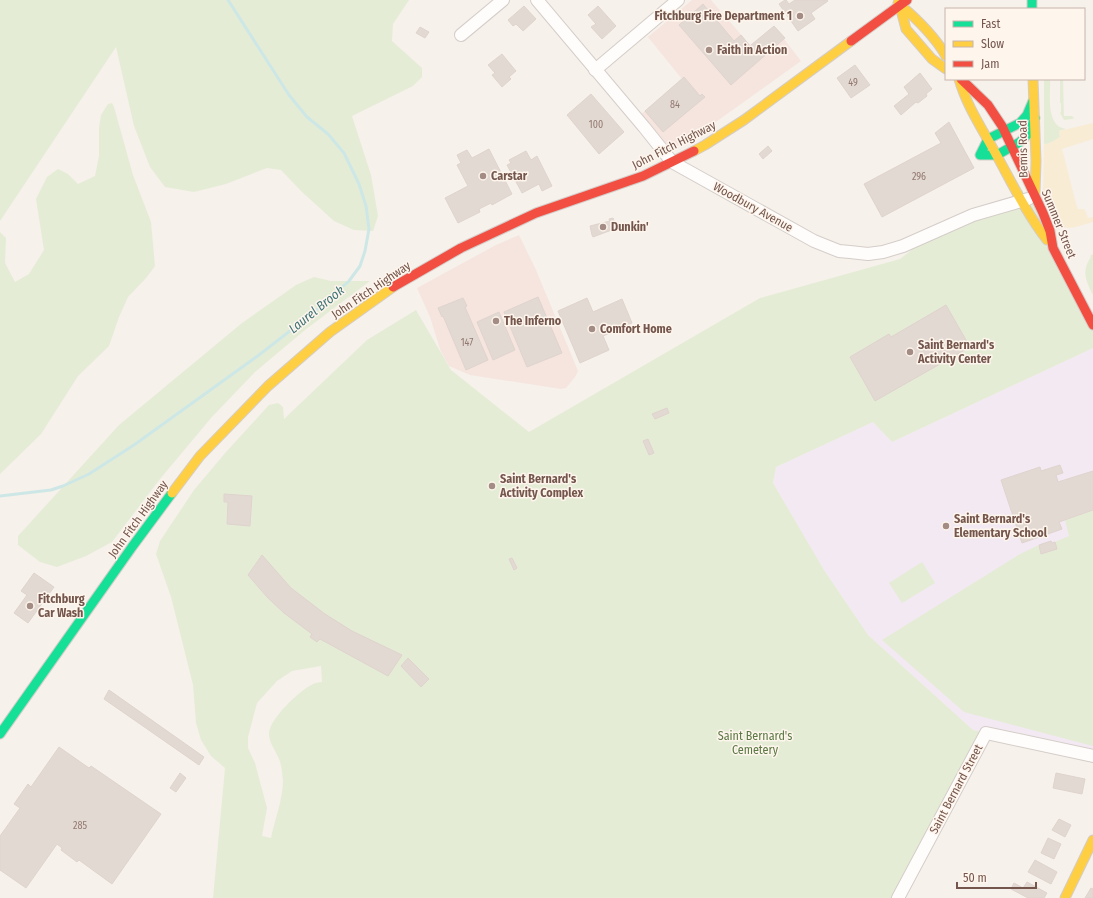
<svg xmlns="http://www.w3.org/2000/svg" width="1093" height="898" viewBox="0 0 1093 898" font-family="'Fira Sans Condensed',sans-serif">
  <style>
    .commercial { fill: #f6e5df }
    .education { fill: #f2e9f2 }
    .green { fill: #e5ecd6; fill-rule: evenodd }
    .sand { fill: #f8ecd5 }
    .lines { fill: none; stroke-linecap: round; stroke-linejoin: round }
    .stream { stroke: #cde7e6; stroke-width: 3 }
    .building { fill: #e3d9d3; stroke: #dfd3cd }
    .street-casing { stroke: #d5cdc8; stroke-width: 14 }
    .fast-casing { stroke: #d5ccc8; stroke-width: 11 }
    .slow-casing { stroke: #d5ccc8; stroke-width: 11 }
    .jam-casing { stroke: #d5ccc8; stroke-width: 11 }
    .street { stroke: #fefdfc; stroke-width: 12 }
    .fast { stroke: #16e098; stroke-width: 9 }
    .slow { stroke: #ffcf43; stroke-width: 9 }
    .jam { stroke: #f24e42; stroke-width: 9 }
    .poi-dot { fill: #a28c84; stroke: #fef5ed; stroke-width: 1.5 }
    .labels { text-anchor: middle; stroke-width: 3; stroke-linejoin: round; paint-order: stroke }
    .number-label { font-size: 10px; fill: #927970 }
    .poi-label { font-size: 12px; font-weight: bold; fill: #74564c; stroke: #fef5ed; text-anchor: start }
    .street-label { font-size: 12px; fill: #74564c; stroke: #fef5ed }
    .park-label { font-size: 12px; fill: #5a7944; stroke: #fef5ed }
    .water-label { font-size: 13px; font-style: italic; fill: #407578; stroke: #fef5ed }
  </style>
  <rect width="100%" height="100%" fill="#f6f1eb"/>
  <!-- commercial -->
  <g class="commercial">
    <polygon points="692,0 711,0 750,45 774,26 801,61 720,119 691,139 673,148 663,141 640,115 682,79 648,37"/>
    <polygon points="519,235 536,270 578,371 575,377 566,388 561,389 470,375 449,366 441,352 430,317 417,288 496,245"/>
  </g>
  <!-- education -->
  <polygon class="education" points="1093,348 1093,756 973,730 868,635 824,570 773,483 776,467 873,422 892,442"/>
  <!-- green -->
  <g class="green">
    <polygon points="0,0 409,0 393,24 392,41 422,68 422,77 413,86 352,116 371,175 378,216 373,231 354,230 334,221 302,192 281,170 267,168 226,184 194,192 165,187 150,167 134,126 116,47 0,221"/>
    <path d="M1044 79H1050C1051 95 1045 126 1066 129L1059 131 1060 137C1055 141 1050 144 1044 144Z"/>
    <polygon points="1060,79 1065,79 1063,79 1064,116 1072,116 1074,118 1072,119 1064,120 1060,113 1061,112 1061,103 1060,103"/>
    <polygon points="112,103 114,107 133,175 151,222 155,266 146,278 128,297 119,317 109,346 78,376 41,434 0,474 0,232 6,238 5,263 15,282 29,274 44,250 36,199 47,177 58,169 68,174 78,184 95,176 99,156 99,128 101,115 108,104"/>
    <path d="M1035 197 1093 325V348L892 442 873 422 776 467 773 483 824 570 868 635 973 730 986 733 898 898H213L225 768 211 756 201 740 196 723 193 685 171 597 156 554 160 541 194 490 226 452 269 405 278 403 283 407 284 419 367 340 416 310 451 370 529 432 760 298 900 259 927 238ZM321 666 322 682C319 682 315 683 313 684 300 690 269 719 269 734 269 743 276 751 279 759 282 766 282 773 283 780 283 799 275 819 271 838L262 836 267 808 255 763 248 748V737L257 703 277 681 292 671Z"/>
    <path d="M1093 254V295C1086 281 1081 271 1091 257L1090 256Z"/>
    <polygon points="314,277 331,281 370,281 305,330 255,372 211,418 160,479 112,542 86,556 57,567 40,562 18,545 18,536 119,425 242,323 296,285"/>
    <polygon points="1093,510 1093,746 964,712 882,640 1020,554 1039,545 1041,554 1057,549 1055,542 1069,536 1065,520"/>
    <polygon points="922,562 935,583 902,603 889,583"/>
  </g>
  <!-- sand -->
  <path class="sand" d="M1093 123V139L1062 149 1077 207 1078 209H1083L1085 210 1088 218 1093 217V222C1081 225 1063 234 1054 221L1043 196 1044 144H1048L1060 137 1059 131Z"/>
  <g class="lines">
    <!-- stream -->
    <polyline class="stream" points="0,496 51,490 63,486 89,474 134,445 259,355 313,313 349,281 360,266 365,251 369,229 366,206 359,184 344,153 328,134 307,117 289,95 228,0"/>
  </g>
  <!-- building -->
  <g class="building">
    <polygon points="785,0 786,0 789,4 795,0 827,0 828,1 811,13 815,19 798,31 779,4"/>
    <polygon points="703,4 734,41 741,35 750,46 774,26 785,38 731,85 679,25"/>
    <polygon points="524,6 536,19 523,31 516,24 513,26 508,20"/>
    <polygon points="598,6 616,26 602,39 591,27 596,24 588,15"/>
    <polygon points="420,27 429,32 425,38 416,33"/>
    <polygon points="502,54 516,71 509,77 511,79 502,87 492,75 495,73 488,65"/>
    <polygon points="855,65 870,85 851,98 837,78"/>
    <polygon points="920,73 932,89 926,94 927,96 918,103 916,102 901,115 894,106 909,94 904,87"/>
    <polygon points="684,77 700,96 702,94 705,97 663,132 645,111"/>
    <polygon points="591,94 624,132 599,154 567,115"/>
    <polygon points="949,122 974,168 882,217 864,184 941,143 935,133"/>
    <polygon points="768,146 772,151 763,159 759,154"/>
    <polygon points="489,149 512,194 492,205 491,203 479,209 480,212 458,223 445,198 468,186 457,165 461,163 457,155 467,150 472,158"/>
    <polygon points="526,151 531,160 537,156 552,186 542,191 539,184 522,193 507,165 511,163 509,160"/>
    <polygon points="613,218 617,228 593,237 592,235 590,226 610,221 609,219"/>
    <polygon points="538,297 562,353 527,367 504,312"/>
    <polygon points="463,298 467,306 465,307 488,360 466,370 443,316 442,317 438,308"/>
    <polygon points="587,298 593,312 622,299 632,323 603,336 609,350 580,363 558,311"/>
    <polygon points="946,305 970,347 875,401 850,357 889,334 891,337"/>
    <polygon points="499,312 515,350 493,360 477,322"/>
    <polygon points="667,408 669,413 655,419 652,414"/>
    <polygon points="648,439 654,453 649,455 643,441"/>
    <polygon points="1060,465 1063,473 1056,475 1058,482 1093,471 1093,510 1059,522 1062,529 1022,543 1001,480 1040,467 1041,471"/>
    <polygon points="224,494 252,496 250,526 227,524 228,502 224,502"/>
    <polygon points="1051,541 1052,543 1055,542 1057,549 1041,554 1039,545"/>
    <polygon points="262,555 291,588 325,614 352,631 402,655 388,676 320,639 317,642 310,637 312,634 284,613 267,597 248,575"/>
    <polygon points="512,558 517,568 514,570 509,559"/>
    <polygon points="34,573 54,587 28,623 14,613 27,595 21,591"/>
    <polygon points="408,658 429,679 421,687 401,666"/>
    <polygon points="109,690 204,757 199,765 104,699"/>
    <polygon points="59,747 89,768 91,766 161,814 112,884 79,860 77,862 61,850 62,848 57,844 26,888 0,870 0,836 20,808 14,804 28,784 31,787"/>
    <polygon points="180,773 186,778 176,792 170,788"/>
    <polygon points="1056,773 1085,779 1082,794 1053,788"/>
    <polygon points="1059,819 1071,825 1065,837 1052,830"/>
    <polygon points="1048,838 1061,844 1054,859 1041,853"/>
    <polygon points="1035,860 1057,872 1051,884 1028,872"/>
    <polygon points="1027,882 1047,893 1044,898 1028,898 1011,889 1014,883 1023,888"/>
    <polygon points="1091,888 1093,889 1093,898 1085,898"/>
  </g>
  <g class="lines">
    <defs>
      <g id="street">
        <polyline points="537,0 644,127 672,162 814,241 839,251 850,252 868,254 883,252 903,246 973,215 1028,199"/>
        <polyline points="461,35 503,0"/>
        <polyline points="595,70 678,0"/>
        <polyline points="898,898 986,733 1093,756"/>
      </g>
      <g id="fast">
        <polyline points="1032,0 1032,9"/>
        <polyline points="1033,101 1027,115 1020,123 988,139 980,155 997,155 1020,142 1029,133 1035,118"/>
        <polyline points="0,734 132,547 172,493"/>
      </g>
      <g id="slow">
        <path d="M898 3C916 18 934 35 946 56"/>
        <polyline points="900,6 906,29 932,59 946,69"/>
        <path d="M959 79C967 107 983 130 997 156 1013 185 1027 214 1047 240"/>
        <polyline points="1033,79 1036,161 1035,193"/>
        <polyline points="694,151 705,145 744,120 851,41"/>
        <polyline points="172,493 200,456 268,386 330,332 393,287"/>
        <polyline points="1065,898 1093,840"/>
      </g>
      <g id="jam">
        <polyline points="851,41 907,0"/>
        <polyline points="961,79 988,105 1002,126 1043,213 1050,231 1053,248 1093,325"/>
        <polyline points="393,287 461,248 536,213 643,176 694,151"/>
      </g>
    </defs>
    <!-- street casing -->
    <use href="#street" class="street-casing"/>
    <!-- fast casing -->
    <use href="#fast" class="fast-casing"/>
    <!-- slow casing -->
    <use href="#slow" class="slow-casing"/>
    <!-- jam casing -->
    <use href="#jam" class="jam-casing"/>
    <!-- street -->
    <use href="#street" class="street"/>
    <!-- fast -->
    <use href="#fast" class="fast"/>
    <!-- slow -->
    <use href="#slow" class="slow"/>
    <!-- jam -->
    <use href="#jam" class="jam"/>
  </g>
  <!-- markers -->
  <g class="poi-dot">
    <circle cx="800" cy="16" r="4"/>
    <circle cx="709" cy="50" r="4"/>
    <circle cx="483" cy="176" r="4"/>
    <circle cx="603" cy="227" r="4"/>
    <circle cx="496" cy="321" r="4"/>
    <circle cx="592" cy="329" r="4"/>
    <circle cx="910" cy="352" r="4"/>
    <circle cx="492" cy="486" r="4"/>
    <circle cx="946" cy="526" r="4"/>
    <circle cx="30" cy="606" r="4"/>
  </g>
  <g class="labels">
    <!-- number labels -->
    <g class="number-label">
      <text x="853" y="86">49</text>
      <text x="675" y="108">84</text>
      <text x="596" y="128">100</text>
      <text x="919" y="180">296</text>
      <text x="467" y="346">147</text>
      <text x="80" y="829">285</text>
    </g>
    <!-- poi labels -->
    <g class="poi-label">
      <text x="792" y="20" text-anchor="end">Fitchburg Fire Department 1</text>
      <text x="717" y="54">Faith in Action</text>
      <text x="491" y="180">Carstar</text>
      <text x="611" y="231">Dunkin'</text>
      <text x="504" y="325">The Inferno</text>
      <text x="600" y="333">Comfort Home</text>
      <text x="918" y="349">Saint Bernard's<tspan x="918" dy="14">Activity Center</tspan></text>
      <text x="500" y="483">Saint Bernard's<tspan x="500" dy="14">Activity Complex</tspan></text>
      <text x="954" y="523">Saint Bernard's<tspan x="954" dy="14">Elementary School</tspan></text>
      <text x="38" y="603">Fitchburg<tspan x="38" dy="14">Car Wash</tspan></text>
    </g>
    <!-- street labels -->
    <g class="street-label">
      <text transform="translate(674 145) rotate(-27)" y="4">John Fitch Highway</text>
      <text transform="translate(1023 149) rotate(-91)" y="4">Bemis Road</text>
      <text transform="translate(753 207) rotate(29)" y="4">Woodbury Avenue</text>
      <text transform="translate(1059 224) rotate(68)" y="4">Summer Street</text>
      <text transform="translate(371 290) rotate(-34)" y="4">John Fitch Highway</text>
      <text transform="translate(138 519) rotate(-54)" y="4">John Fitch Highway</text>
      <text transform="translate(956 789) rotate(-62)" y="4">Saint Bernard Street</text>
    </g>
    <!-- park labels -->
    <g class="park-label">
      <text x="755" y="740">Saint Bernard's<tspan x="755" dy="14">Cemetery</tspan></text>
    </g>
    <!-- water labels -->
    <g class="water-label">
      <text transform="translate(316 309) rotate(-39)" y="5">Laurel Brook</text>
    </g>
  </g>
  <!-- legend -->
  <rect x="945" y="8" width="140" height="72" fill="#fef5ed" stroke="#c7b5ad"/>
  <rect x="953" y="21" width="20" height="6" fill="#16e098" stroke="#c7b5ad"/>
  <text x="981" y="28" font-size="12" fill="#74564c">Fast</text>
  <rect x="953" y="41" width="20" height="6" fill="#ffcf43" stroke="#c7b5ad"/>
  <text x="981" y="48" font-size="12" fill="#74564c">Slow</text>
  <rect x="953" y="61" width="20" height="6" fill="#f24e42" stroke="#c7b5ad"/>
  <text x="981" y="68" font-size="12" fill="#74564c">Jam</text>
  <!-- scale -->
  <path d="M957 882v6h79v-6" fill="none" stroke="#74564c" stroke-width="2"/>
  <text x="963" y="882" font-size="12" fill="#74564c" stroke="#fef5ed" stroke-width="3" paint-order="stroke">50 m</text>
</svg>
